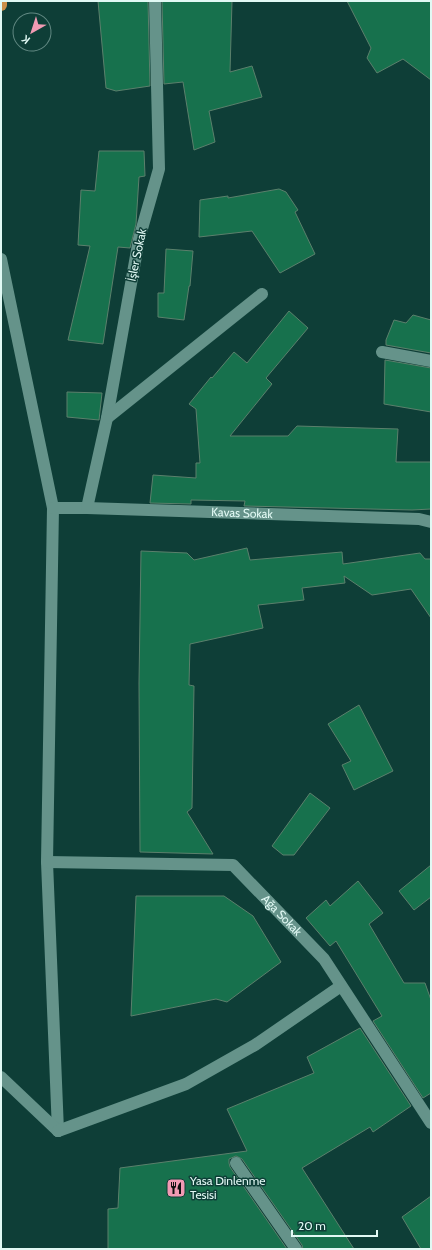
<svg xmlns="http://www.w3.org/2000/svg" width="432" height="1250" viewBox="0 0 432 1250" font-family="Cabin,sans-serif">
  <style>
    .building { fill: #17714d; stroke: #5b806c }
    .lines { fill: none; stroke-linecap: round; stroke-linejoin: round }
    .service { stroke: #65938a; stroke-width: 12 }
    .minor { stroke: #65938a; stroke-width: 12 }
    .trunk { stroke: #cc8f48; stroke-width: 12 }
    .labels { text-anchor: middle; stroke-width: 3; stroke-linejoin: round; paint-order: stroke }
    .street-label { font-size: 12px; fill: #e1f9f4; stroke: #0e3e37 }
    .poi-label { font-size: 12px; fill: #e1f9f4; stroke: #0e3e37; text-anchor: start }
  </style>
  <rect width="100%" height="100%" fill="#0e3e37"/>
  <!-- building -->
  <g class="building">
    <polygon points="98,1 148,1 150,86 116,91 106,88"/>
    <polygon points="162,1 232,1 230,72 252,66 262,97 209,111 215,142 194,150 183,82 164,84"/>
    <polygon points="347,1 431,1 431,80 403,59 377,73 367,58 371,48"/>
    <polygon points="99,151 144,151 145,176 139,177 136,224 130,248 118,247 103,344 68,340 90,246 78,245 81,190 95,191"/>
    <polygon points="279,189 286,192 298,210 295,212 315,254 280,273 252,231 199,237 200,200 228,196 228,198"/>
    <polygon points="166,249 193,251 190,286 189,286 184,320 158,317 158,293 164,293"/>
    <polygon points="289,311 308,328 266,378 272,384 230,436 288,436 297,426 398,429 396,462 431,462 431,509 412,510 244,506 245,501 191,500 191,504 150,503 153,475 196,478 196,463 200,463 196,409 189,404 211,377 212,378 234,352 247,363"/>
    <polygon points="413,315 431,320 431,353 386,345 386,340 394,320 406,323"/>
    <polygon points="385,360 431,368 431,412 384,404"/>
    <polygon points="67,392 102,393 99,420 67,417"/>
    <polygon points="247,548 250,560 342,552 343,564 420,553 425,559 431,559 431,618 411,589 372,595 344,576 345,583 302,588 304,600 258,605 263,628 190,644 189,685 194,686 192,808 187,812 213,854 140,852 139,683 141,551 187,553 194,560"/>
    <polygon points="359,705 393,771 354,790 342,765 351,761 328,724"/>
    <polygon points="310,793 330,808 294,855 283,855 272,846"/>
    <polygon points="431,865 431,897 414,910 399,891"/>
    <polygon points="358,881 383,913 369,924 404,983 425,983 431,1000 431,1093 423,1098 373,1021 382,1016 336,941 330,946 306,918 326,900 330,906"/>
    <polygon points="136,896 224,896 253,916 281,962 227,1002 216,999 131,1016"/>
    <polygon points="360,1028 411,1106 373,1132 370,1127 302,1168 354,1249 303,1249 302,1245 242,1159 236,1156 229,1159 229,1163 230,1167 287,1249 108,1249 108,1209 118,1208 120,1168 247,1151 227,1109 314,1073 307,1057"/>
    <polygon points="431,1196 431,1249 421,1249 402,1217"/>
  </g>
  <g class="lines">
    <!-- service -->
    <g class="service">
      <polyline points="1,259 53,508 47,862 58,1131"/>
      <polyline points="53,508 87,508"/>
      <polyline points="1,1077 58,1131"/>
    </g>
    <!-- minor -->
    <g class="minor">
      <path id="s1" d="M155 1 159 169 139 239 107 418 87 508 419 519 431 522"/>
      <polyline points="382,352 431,361"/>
      <polyline points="107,418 262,294"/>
      <path id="s2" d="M47 862 233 865 324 959 431 1123"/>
      <polyline points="58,1131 186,1084 255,1045 341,986"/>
      <polyline points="236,1163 296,1249"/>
    </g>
    <!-- trunk -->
    <polyline class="trunk" points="1,5 1,1"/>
  </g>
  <!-- icons -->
  <defs>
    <symbol id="restaurant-square" viewBox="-11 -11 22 22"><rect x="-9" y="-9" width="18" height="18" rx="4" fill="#f19ab3" stroke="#0e3e37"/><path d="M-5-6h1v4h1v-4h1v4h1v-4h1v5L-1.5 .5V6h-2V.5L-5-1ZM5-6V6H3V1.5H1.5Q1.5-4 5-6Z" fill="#111"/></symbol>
  </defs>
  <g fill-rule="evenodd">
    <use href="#restaurant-square" x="165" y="1177" width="22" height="22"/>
  </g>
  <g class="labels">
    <!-- street labels -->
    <g class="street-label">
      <text transform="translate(137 255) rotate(-78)" y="4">İşler Sokak</text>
      <text dy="4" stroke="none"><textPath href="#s1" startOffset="670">Kavas Sokak</textPath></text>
      <text dy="4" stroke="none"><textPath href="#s2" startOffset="256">Ağa Sokak</textPath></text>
    </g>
    <!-- poi labels -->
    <g class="poi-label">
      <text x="190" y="1185">Yasa Dinlenme<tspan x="190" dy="14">Tesisi</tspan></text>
    </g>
  </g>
  <!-- border -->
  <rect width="432" height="1250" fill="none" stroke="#e1f9f4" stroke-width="4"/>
  <!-- north arrow -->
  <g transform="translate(32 32) rotate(219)"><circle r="19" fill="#0e3e37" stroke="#628983"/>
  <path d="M0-3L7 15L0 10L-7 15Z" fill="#f19ab3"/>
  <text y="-6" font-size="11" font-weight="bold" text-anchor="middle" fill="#e1f9f4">K</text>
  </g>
  <!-- scale -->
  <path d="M292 1230v6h85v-6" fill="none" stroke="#e1f9f4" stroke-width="2"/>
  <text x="298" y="1230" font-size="12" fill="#e1f9f4" stroke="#0e3e37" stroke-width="3" paint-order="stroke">20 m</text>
</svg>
